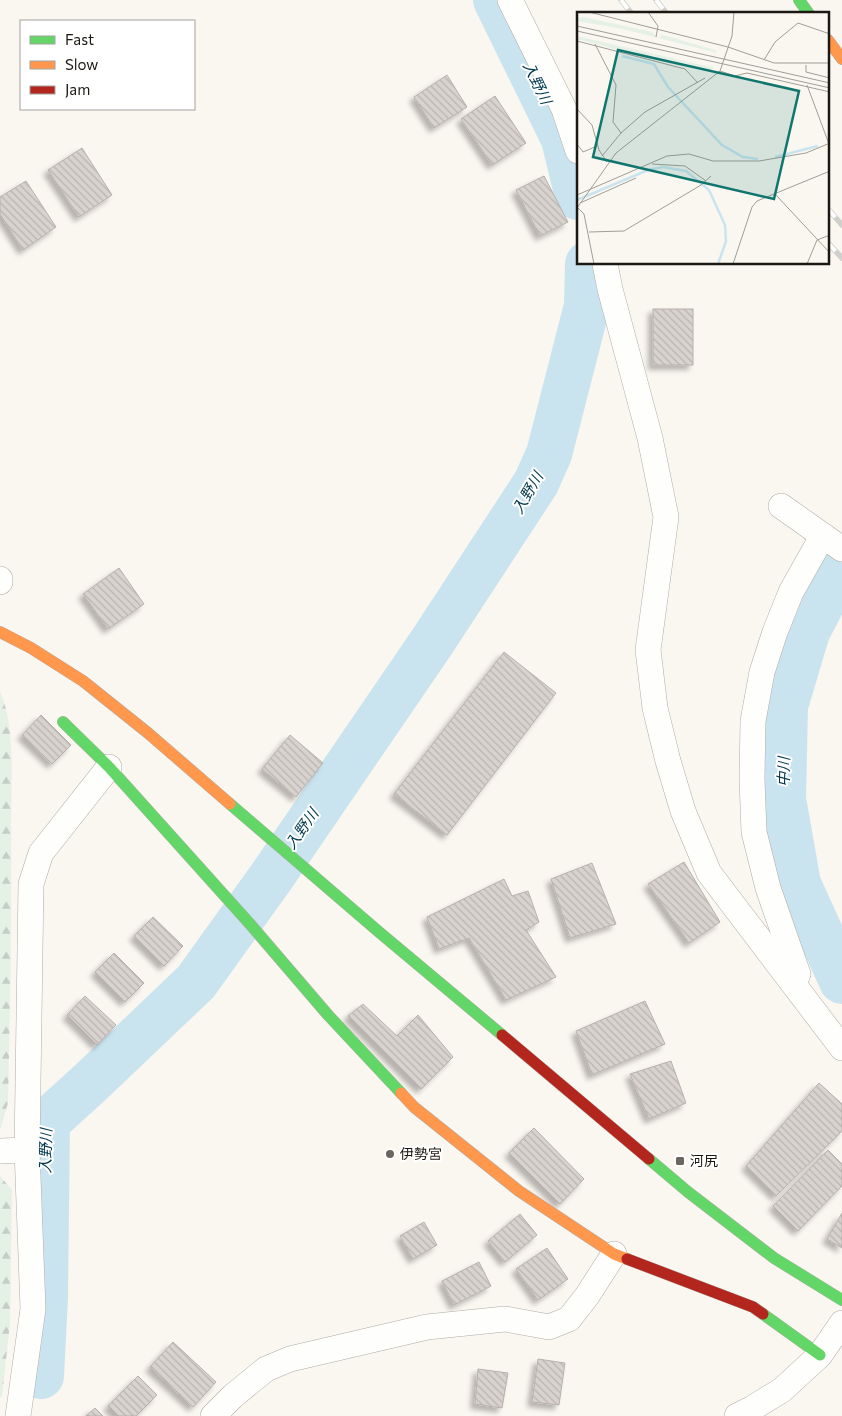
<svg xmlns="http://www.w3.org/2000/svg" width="842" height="1416" viewBox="0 0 842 1416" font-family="Commissioner,'Noto Sans JP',sans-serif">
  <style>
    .forest { fill: url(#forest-firs) }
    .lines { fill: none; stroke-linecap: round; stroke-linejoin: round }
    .river { stroke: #cae4ef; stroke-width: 46 }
    .building { fill: url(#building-back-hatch); stroke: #b7b1ad; filter: url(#shadow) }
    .street-casing { stroke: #b0aca6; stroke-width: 26 }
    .fast-casing { stroke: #b0aca6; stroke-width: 12 }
    .slow-casing { stroke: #b0aca6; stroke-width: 12 }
    .jam-casing { stroke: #b0aca6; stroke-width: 12 }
    .street { stroke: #fefefd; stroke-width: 25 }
    .fast { stroke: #63d668; stroke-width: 11 }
    .slow { stroke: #ff974d; stroke-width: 11 }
    .jam { stroke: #b3261e; stroke-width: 11 }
    .rail-casing { stroke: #d0d0ce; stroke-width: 5.5 }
    .rail { stroke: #fff; stroke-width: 4; stroke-dasharray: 11; stroke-linecap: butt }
    .poi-dot { fill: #69655f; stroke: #fff; stroke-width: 2 }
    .labels { text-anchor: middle; stroke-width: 4; stroke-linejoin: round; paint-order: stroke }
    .poi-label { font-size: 14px; fill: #1b1711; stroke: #fff; text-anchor: start }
    .water-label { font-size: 15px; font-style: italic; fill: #00394c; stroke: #fff }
    .inset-river { fill: none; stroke: #cae4ef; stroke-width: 2.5 }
    .inset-road { fill: none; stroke: #a19d97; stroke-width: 1 }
    .view { fill: #0f766e; fill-opacity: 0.15; stroke: #0f766e; stroke-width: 2.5 }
    .inset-edge { fill: none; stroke: #1b1711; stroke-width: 2.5 }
  </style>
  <defs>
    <pattern id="forest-firs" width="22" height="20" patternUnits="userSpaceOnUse" patternTransform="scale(1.25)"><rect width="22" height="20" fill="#e6f1e6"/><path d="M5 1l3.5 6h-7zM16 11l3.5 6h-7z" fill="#c5cec4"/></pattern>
    <pattern id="building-back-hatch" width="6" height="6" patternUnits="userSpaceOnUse" patternTransform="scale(1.25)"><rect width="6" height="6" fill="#d9d3cf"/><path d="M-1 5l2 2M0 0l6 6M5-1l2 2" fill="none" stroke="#bab4b1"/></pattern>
    <filter id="shadow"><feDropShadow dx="-4.5" dy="4.5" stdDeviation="2.5" flood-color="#0004"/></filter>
  </defs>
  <rect width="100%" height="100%" fill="#faf6f0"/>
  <!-- forest -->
  <g class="forest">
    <path d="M0 691C16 728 11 783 11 823 12 916 10 1010 8 1103L0 1130Z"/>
    <polygon points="0,1176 12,1190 10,1323 2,1396 0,1398"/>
  </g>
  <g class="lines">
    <!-- river -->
    <g class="river">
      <polyline points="496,0 564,139 578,197"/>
      <polyline points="842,564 807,632 785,706 783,799 798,884 842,981"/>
      <polyline points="41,1376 45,1297 47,1122 92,1081 196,982 272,876 432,642 536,483 549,454 587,306 588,264"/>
    </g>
  </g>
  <!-- building -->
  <g class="building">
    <polygon points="447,75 467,107 434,128 414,97"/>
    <polygon points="495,96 526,143 492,165 461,119"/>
    <polygon points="82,148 112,195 79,217 48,170"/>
    <polygon points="544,176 568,222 540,236 516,190"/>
    <polygon points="26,181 56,227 23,250 0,214 0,197"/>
    <rect x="653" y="309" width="40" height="56"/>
    <polygon points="119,568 144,604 108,629 83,594"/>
    <polygon points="504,652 556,693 447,835 394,794"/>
    <polygon points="41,715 71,745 52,764 22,735"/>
    <polygon points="290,735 323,763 296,797 262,769"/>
    <polygon points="684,862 720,922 689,943 648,884"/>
    <polygon points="592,863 616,924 570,938 551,879"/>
    <polygon points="504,879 512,896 528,891 539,922 526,930 556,977 506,1000 469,938 439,949 427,917"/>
    <polygon points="153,917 183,946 164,966 134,936"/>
    <polygon points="114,953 144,983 125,1002 95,972"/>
    <polygon points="85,996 116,1025 97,1045 67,1015"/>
    <polygon points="645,1001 665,1044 592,1075 576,1031"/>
    <polygon points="363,1004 397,1036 418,1015 453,1057 421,1089 348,1016"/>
    <polygon points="671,1061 686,1103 649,1119 630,1074"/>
    <polygon points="819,1083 842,1104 842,1131 776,1196 746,1166"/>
    <polygon points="534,1128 584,1179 560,1204 509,1153"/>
    <polygon points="828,1150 842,1164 842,1186 798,1231 773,1206"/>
    <polygon points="842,1213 842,1248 827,1239"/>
    <polygon points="520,1214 537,1235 505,1262 488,1241"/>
    <polygon points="424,1222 437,1245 413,1259 400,1236"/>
    <polygon points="547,1248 568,1279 538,1300 516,1269"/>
    <polygon points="479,1262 491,1286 454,1305 442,1281"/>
    <polygon points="173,1342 216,1382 193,1407 150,1367"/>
    <polygon points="538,1359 565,1363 559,1405 532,1402"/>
    <polygon points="478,1369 508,1373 502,1408 475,1404"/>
    <polygon points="138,1376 157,1395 136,1416 118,1416 108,1406"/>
    <polygon points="95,1408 103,1416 86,1416"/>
  </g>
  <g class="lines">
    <defs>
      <g id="street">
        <polyline points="510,0 564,109 578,151"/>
        <polyline points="605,264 610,289 650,438 666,517 648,650 655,708 668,761 683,811 709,873 842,1048"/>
        <polyline points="781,506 842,549"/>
        <polyline points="0,579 0,582"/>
        <polyline points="795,981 798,974 768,888 754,832 752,779 753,721 762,672 775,632 791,592 822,537"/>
        <polyline points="0,1151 27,1150"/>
        <polyline points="18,1416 33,1309 27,1150 31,884 41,853 109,767"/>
        <polyline points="213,1416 233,1396 266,1369 290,1359 427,1327 505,1319 549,1327 569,1319 587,1296 614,1254"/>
        <polyline points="737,1416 751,1409 782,1390 820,1355 842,1323"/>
      </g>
      <g id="fast">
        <polyline points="799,0 809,14"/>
        <polyline points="63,722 109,767 250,924 328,1015 401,1093"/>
        <polyline points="230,804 379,932 502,1035"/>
        <polyline points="649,1159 688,1192 774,1258 842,1300"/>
        <polyline points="763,1314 820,1355"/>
      </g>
      <g id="slow">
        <polyline points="828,40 842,59"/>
        <polyline points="0,632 31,648 83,681 148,733 230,804"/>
        <polyline points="401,1093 414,1107 519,1191 614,1254 627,1259"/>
      </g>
      <g id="jam">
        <polyline points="502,1035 649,1159"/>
        <polyline points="627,1259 753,1307 763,1314"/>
      </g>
    </defs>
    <!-- street casing -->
    <use href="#street" class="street-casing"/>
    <!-- fast casing -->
    <use href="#fast" class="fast-casing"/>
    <!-- slow casing -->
    <use href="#slow" class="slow-casing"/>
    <!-- jam casing -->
    <use href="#jam" class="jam-casing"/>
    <!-- street -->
    <use href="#street" class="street"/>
    <!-- fast -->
    <use href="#fast" class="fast"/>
    <!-- slow -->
    <use href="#slow" class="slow"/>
    <!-- jam -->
    <use href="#jam" class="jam"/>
    <defs>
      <g id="rail">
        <polyline points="621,0 632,14"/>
        <polyline points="656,0 667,14"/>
        <polyline points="828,209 842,225"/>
        <polyline points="828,243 842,258"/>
      </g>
    </defs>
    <!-- rail casing -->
    <use href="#rail" class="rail-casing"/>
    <!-- rail -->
    <use href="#rail" class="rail"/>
  </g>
  <!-- markers -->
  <g class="poi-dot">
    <circle cx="390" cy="1154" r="5"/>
    <rect x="675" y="1156" width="10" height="10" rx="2.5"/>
  </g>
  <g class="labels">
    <!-- poi labels -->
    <g class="poi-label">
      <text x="400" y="1159">伊勢宮</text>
      <text x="690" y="1166">河尻</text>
    </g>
    <!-- water labels -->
    <g class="water-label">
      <text transform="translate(537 83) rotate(64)" y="5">入野川</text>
      <text transform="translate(528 493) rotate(-60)" y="5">入野川</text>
      <text transform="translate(784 772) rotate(-89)" y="5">中川</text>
      <text transform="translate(302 829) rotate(-55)" y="5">入野川</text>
      <text transform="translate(46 1151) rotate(-89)" y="5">入野川</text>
    </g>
  </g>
  <!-- overview -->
  <g transform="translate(577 12)">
    <rect width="252" height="252" fill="#faf6f0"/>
    <path d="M7 5 75 20 81 26 86 23 138 38 140 41 46 17 0 9V6ZM0 24 125 53 137 55 132 59 102 53 81 48 77 43 70 46 0 27Z" fill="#e6f1e6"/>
    <path class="inset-river" d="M45 44 77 52 91 75 145 133 166 145 181 147M198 145 241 134M0 188 71 158 86 155 109 159 132 178 148 213 149 229 141 252"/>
    <path class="inset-road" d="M12 0 151 35 197 51H253M71 0 81 14 79 25M0 14 253 71M0 19 253 76M0 29 108 57 121 71M18 32 39 73 36 110 44 121M187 48 198 30 221 11 253 22M229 53V60L253 66M143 59 158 64 170 61 253 80M230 73 252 132M0 97 15 113 22 138 30 150M0 132 6 140 20 134M25 144 44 121 68 100 128 66M75 152 108 154 129 169M198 182 253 241M0 183 90 144 112 142 136 149H182L229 141 253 131M3 191 59 166M0 195 7 202 17 252M0 196 39 141 143 59 155 24 157 0M12 220 47 219 124 173 134 164M156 252 175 195 180 189 253 159M230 252 240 228 253 223"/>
    <path class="view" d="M41 38 222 79 197 187 16 145Z"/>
    <rect width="252" height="252" class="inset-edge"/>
  </g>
  <!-- legend -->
  <rect x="20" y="20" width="175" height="90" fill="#ffffff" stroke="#a4a2a0"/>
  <rect x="30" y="36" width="25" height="8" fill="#63d668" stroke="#a4a2a0"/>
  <text x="65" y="45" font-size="15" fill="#1b1711">Fast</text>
  <rect x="30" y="61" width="25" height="8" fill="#ff974d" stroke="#a4a2a0"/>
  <text x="65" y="70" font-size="15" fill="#1b1711">Slow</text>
  <rect x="30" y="86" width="25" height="8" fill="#b3261e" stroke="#a4a2a0"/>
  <text x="65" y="95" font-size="15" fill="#1b1711">Jam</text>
</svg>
